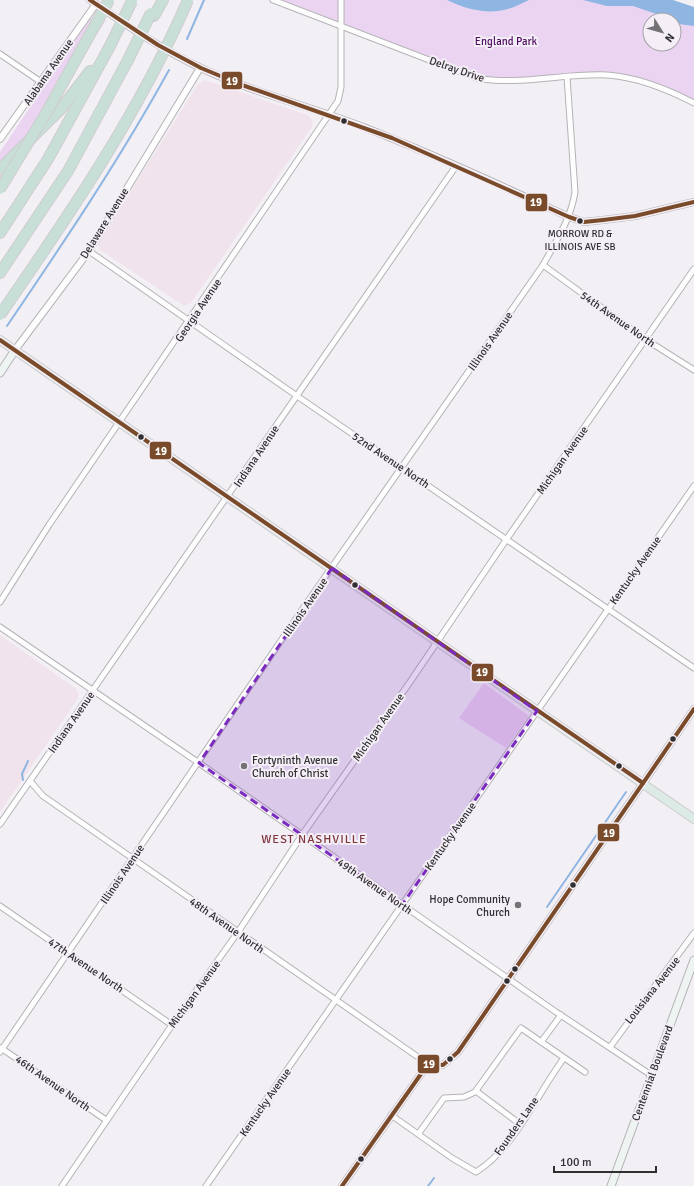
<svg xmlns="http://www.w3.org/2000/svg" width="694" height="1186" viewBox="0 0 694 1186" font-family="Signika,sans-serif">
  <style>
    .education { fill: #f1e3ec }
    .green { fill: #ead4f1; fill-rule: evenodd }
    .water { fill: #8fb5e3 }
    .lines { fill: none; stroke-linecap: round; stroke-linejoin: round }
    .stream { stroke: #8fb5e3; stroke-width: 2 }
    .minor-casing { stroke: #b5b3b6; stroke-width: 7 }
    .tertiary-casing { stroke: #b5b3b6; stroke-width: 8 }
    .secondary-casing { stroke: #b5b3b6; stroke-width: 9 }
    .primary-casing { stroke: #ceccce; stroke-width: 10 }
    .motorway-casing { stroke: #ceccce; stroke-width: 12 }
    .minor { stroke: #fdfdfe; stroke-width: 5 }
    .tertiary { stroke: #fdfdfe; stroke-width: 6 }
    .secondary { stroke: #edf4f2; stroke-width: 7 }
    .primary { stroke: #ddebe7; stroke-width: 8 }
    .motorway { stroke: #c8dfd8; stroke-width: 10 }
    .motorway-bridge-casing { stroke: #ceccce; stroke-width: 12; stroke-linecap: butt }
    .motorway-bridge { stroke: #c8dfd8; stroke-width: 10 }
    .bus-1-casing { stroke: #f4eff6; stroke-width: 7 }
    .bus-1 { stroke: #7a4b2a; stroke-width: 4 }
    .marked { fill: #7b2cbf; fill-opacity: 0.2; stroke: #7b2cbf; stroke-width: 3; stroke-dasharray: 8 5; stroke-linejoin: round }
    .bus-dot { fill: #302e30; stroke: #f4eff6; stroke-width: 1.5 }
    .poi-dot { fill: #747275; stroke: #f4eff6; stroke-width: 1.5 }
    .labels { text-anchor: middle; stroke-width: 4; stroke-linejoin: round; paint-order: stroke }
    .bus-label { font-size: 10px; fill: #302e30; stroke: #f4eff6 }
    .park-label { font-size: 11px; fill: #4e0b60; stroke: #f4eff6 }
    .street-label { font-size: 11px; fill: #302e30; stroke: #f4eff6 }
    .poi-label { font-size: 11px; fill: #302e30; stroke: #f4eff6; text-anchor: start }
    .neighbourhood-label { font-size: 12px; letter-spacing: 1px; fill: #7f373c; stroke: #f4eff6 }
    .line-badge { stroke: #f4eff6; stroke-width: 1.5 }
    .badge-label { font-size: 11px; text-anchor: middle; font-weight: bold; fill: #fff }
  </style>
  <rect width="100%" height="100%" fill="#f3f0f5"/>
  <!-- education -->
  <g class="education">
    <polygon points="205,80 308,115 313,121 312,127 191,303 184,306 100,250 98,243 198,84"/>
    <polygon points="0,635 75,688 79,694 77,700 0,812"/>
  </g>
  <!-- green -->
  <g class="green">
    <path d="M273 0H647L694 10V103L682 97 617 76 485 80ZM650 20H674V44H650Z"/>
    <polygon points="90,18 106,20 0,185 0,152"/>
    <polygon points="484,683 529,716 506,748 459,718"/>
  </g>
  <!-- water -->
  <g class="water">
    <path d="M447 0H529C522 3 515 7 508 9 488 15 465 9 447 0Z"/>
    <polygon points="583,0 673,0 694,7 694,26 679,24 674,20 633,6 607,6"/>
  </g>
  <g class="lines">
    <!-- stream -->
    <g class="stream">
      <polyline points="187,39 204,0"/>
      <path d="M7 326C64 242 120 159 169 70"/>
      <polyline points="23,780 22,774 28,761"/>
      <polyline points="547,907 626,792"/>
      <polyline points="428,1186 434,1178"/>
    </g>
    <defs>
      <g id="minor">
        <path d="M273 0 476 78C520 86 563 73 607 75 637 77 667 89 694 103"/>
        <polyline points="0,54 41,82"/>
        <polyline points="89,251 297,396 694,668"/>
        <polyline points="543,265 645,339 694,370"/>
        <polyline points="0,602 49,525 338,101 341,87 341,0"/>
        <polyline points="0,627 199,763 556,1012 651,1075"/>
        <polyline points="30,781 43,796 428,1064"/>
        <polyline points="0,824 456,166"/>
        <polyline points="0,906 172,1025"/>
        <polyline points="541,1042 561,1015"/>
        <polyline points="610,1047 694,933"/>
        <polyline points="1,1048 106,1120"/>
        <path d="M0 1052 304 607 543 265C556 241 571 219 575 192L567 77"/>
        <polyline points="476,1091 520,1124"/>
        <path d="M391 1115 452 1158 476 1172C515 1148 537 1094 564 1058"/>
        <polyline points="419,1133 444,1098 464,1097 475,1092 521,1028 585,1072"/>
        <polyline points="62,1186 172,1025 238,932 302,835 410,682 506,540 694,269"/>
        <polyline points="206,1186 694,486"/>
      </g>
      <g id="tertiary">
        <path d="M90 0C125 24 162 50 201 68 254 93 312 107 366 128 435 155 502 186 569 217L584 222 603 220 635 216 694 202"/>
        <polyline points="0,139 96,4"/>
        <polyline points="15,350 89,251 200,68"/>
        <polyline points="342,1186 428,1064 443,1065 458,1052 694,709"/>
      </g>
      <g id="secondary">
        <polyline points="0,373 15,350"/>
        <polyline points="611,1186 694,960"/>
      </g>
      <polyline id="primary" points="0,340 694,819"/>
      <g id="motorway">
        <polyline points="154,16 163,0"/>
        <polyline points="0,169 60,110 90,71"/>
        <polyline points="0,233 48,159 110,46"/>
        <polyline points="0,273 68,171 128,60"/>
      </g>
    </defs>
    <!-- minor casing -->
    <use href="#minor" class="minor-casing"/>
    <!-- tertiary casing -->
    <use href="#tertiary" class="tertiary-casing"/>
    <!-- secondary casing -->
    <use href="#secondary" class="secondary-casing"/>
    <!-- primary casing -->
    <use href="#primary" class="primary-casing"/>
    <!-- motorway casing -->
    <use href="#motorway" class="motorway-casing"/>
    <!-- minor -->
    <use href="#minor" class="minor"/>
    <!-- tertiary -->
    <use href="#tertiary" class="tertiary"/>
    <!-- secondary -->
    <use href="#secondary" class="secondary"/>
    <!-- primary -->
    <use href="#primary" class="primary"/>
    <!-- motorway -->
    <use href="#motorway" class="motorway"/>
    <defs>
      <g id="motorway-bridge">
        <polyline points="110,46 132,1"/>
        <polyline points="128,60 151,13"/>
        <polyline points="0,189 45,115 109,0"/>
        <path d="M0 315C70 214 139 113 188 0"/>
      </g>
    </defs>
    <!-- motorway-bridge casing -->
    <use href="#motorway-bridge" class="motorway-bridge-casing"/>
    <!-- motorway-bridge -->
    <use href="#motorway-bridge" class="motorway-bridge"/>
    <defs>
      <g id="bus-1">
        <polyline points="90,0 158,45 201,68 242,85 392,138 569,217 584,222 603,220 635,216 694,202"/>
        <polyline points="0,340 643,783"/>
        <polyline points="342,1186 428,1064 443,1065 458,1052 694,709"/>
      </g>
    </defs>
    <!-- bus-1 casing -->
    <use href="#bus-1" class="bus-1-casing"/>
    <!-- bus-1 -->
    <use href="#bus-1" class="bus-1"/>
  </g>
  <!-- marked area -->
  <path class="marked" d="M332 568 537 711 402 905 199 763Z"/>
  <!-- markers -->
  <g class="bus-dot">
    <circle cx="344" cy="121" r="3.5"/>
    <circle cx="580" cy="221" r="3.5"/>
    <circle cx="141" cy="437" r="3.5"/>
    <circle cx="355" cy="585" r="3.5"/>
    <circle cx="673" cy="739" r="3.5"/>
    <circle cx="619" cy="766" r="3.5"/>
    <circle cx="573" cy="885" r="3.5"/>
    <circle cx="515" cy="969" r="3.5"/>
    <circle cx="507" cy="981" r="3.5"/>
    <circle cx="450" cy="1059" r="3.5"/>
    <circle cx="361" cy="1159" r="3.5"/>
  </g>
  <g class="poi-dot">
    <circle cx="244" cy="766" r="4"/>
    <circle cx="518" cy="905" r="4"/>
  </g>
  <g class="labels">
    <!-- bus labels -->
    <g class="bus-label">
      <text x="580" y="237">MORROW RD &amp;<tspan x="580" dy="13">ILLINOIS AVE SB</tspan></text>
    </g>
    <!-- park labels -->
    <g class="park-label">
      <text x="506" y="45">England Park</text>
    </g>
    <!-- street labels -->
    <g class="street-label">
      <text transform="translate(457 69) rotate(19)" y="4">Delray Drive</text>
      <text transform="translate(48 72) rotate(-55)" y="4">Alabama Avenue</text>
      <text transform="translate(104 223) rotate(-58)" y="4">Delaware Avenue</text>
      <text transform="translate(198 310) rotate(-56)" y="4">Georgia Avenue</text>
      <text transform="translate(618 319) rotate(35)" y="4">54th Avenue North</text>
      <text transform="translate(490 341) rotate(-55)" y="4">Illinois Avenue</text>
      <text transform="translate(256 456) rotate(-56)" y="4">Indiana Avenue</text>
      <text transform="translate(391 460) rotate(34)" y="4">52nd Avenue North</text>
      <text transform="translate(562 460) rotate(-55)" y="4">Michigan Avenue</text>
      <text transform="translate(635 570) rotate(-55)" y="4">Kentucky Avenue</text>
      <text transform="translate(305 607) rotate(-55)" y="4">Illinois Avenue</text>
      <text transform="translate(71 722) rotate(-55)" y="4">Indiana Avenue</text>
      <text transform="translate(378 727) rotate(-55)" y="4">Michigan Avenue</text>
      <text transform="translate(450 836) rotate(-55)" y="4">Kentucky Avenue</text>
      <text transform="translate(122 874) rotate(-56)" y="4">Illinois Avenue</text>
      <text transform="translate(375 886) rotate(35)" y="4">49th Avenue North</text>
      <text transform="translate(227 925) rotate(35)" y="4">48th Avenue North</text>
      <text transform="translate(86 965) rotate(34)" y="4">47th Avenue North</text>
      <text transform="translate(652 990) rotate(-52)" y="4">Louisiana Avenue</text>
      <text transform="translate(194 994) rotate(-54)" y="4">Michigan Avenue</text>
      <text transform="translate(652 1073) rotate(-70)" y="4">Centennial Boulevard</text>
      <text transform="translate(53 1083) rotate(35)" y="4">46th Avenue North</text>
      <text transform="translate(265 1102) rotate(-55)" y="4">Kentucky Avenue</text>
      <text transform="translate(516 1126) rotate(-55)" y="4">Founders Lane</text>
    </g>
    <!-- poi labels -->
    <g class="poi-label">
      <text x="252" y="764">Fortyninth Avenue<tspan x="252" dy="13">Church of Christ</tspan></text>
      <text x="510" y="903" text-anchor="end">Hope Community<tspan x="510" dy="13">Church</tspan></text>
    </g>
    <!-- neighbourhood labels -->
    <g class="neighbourhood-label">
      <text x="314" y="843">WEST NASHVILLE</text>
    </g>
  </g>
  <g class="line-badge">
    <rect x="221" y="71" width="22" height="19" rx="4" fill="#7a4b2a"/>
    <rect x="525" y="193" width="23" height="19" rx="4" fill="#7a4b2a"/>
    <rect x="149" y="441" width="23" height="19" rx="4" fill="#7a4b2a"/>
    <rect x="471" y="663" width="23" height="19" rx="4" fill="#7a4b2a"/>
    <rect x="597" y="823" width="23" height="19" rx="4" fill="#7a4b2a"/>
    <rect x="417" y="1054" width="23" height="20" rx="4" fill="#7a4b2a"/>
  </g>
  <g class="badge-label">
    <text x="232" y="85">19</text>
    <text x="536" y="206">19</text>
    <text x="161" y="455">19</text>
    <text x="482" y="676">19</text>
    <text x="609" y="837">19</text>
    <text x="429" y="1068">19</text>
  </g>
  <!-- north arrow -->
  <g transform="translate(662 32) rotate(127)"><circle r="19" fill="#f4eff6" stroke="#a6a2a7"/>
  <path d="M0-3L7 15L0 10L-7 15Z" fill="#747275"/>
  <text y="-6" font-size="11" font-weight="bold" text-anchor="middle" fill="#302e30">N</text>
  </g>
  <!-- scale -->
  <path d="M554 1166v6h102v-6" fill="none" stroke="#302e30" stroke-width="2"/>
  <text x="560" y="1166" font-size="12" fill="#302e30" stroke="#f4eff6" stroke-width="3" paint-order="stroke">100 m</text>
</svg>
